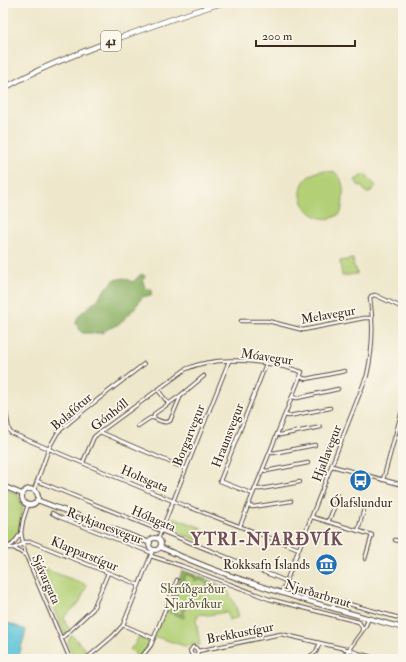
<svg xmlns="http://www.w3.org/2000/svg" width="406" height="662" viewBox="0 0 406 662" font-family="'IM FELL Double Pica',serif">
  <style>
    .green { fill: #b3d077; stroke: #777d4a }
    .forest { fill: #8eb268; stroke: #646e43 }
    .water { fill: #59c1d6; stroke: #4a767a }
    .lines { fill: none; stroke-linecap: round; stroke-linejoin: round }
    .minor-casing { stroke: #564638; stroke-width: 4.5 }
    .secondary-casing { stroke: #564638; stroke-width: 6 }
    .trunk-casing { stroke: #564638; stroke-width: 6 }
    .minor { stroke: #fff; stroke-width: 2.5 }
    .secondary { stroke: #fff; stroke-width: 4 }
    .trunk { stroke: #fff; stroke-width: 4.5 }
    .labels { text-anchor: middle; stroke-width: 3.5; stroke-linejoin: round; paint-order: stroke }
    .shield { fill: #fbf7ec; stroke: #75685c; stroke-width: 1 }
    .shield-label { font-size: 12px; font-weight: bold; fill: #3b2a1e }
    .street-label { font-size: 13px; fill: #3b2a1e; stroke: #fbf7ec }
    .poi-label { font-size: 13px; fill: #3b2a1e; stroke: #fbf7ec }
    .park-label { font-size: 13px; fill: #595434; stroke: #fbf7ec }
    .district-label { font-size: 17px; font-weight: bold; letter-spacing: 1px; fill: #714e55; stroke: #fbf7ec }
  </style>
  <rect width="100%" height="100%" fill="#fbf7ec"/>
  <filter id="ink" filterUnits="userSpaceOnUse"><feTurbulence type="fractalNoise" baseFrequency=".025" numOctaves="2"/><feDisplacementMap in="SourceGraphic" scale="8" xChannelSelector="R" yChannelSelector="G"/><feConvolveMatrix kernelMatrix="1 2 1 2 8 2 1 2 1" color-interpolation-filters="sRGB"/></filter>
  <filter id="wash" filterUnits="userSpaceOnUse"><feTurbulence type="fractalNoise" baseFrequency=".012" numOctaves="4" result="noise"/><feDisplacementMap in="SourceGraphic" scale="16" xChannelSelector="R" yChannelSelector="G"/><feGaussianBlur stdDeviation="0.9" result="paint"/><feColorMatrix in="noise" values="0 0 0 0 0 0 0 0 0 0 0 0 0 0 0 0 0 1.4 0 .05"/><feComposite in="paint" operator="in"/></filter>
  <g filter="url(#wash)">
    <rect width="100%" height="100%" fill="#eee7cb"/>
    <!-- green -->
    <g class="green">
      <path d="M319 171C323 171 331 171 335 173 347 180 343 202 341 213 312 235 280 185 319 171Z"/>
      <polygon points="365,174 376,186 368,194 360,185 359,186 355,180"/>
      <polygon points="353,259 354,268 356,268 357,274 342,276 340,261"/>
      <polygon points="3,488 17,494 23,505 19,534 11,542 3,545"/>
      <polygon points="172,518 176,518 202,528 197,540 166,528 170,519"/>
      <polygon points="42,568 87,585 79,603 64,617 66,624 70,629 65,635 37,570"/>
      <polygon points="184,571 226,587 236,607 239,617 229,620 227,612 208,615 201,614 198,615 196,620 200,645 192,644 188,647 160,638 153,638"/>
      <path d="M72 635 89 654 85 659H75C71 651 64 643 72 635Z"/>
      <polygon points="139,636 151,642 150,646 139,658 130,649 135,644"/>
    </g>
    <!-- forest -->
    <g class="forest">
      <path d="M141 274 145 276 143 282 145 288 152 290 151 295 142 297C138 305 125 320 117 325 111 328 107 328 103 333H82L76 323 79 315 97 300 106 288 114 280 124 278 133 282Z"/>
      <path d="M182 571 220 585 216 587 212 585 209 587H206L207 584C203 581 200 579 195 581L194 577 186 574 183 580 184 589 178 592 171 609 181 615 183 604 185 606 184 618 168 612Z"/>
    </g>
    <!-- water -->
    <polygon class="water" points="3,621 26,630 18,659 3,659"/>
  </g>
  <g filter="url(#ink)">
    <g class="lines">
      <defs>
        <g id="minor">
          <polyline points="241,321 268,321 303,330 364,318 372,318"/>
          <polyline points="300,377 306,379 345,371"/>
          <polyline points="158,390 168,403"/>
          <path d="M181 395 170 421C165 424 159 421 154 418V414Z"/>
          <polyline points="181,395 204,376"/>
          <polyline points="292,397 297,398 338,389"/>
          <polyline points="5,406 9,430 11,433 173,501 299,549"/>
          <polyline points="285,415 289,416 330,408"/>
          <polyline points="138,426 150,418 154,418"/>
          <polyline points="100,432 186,469"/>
          <polyline points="277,434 280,435 321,427"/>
          <polyline points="270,452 273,453 315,445"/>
          <path d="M83 462 94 437 100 432 186 369C217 354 270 361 302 372L240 526"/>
          <polyline points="332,466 403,485"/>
          <polyline points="263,470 266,471 308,463"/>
          <polyline points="383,480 403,407"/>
          <polyline points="37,481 286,581"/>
          <polyline points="255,489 261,489 300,482"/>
          <polyline points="34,490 49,448 58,432 83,411 144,364"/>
          <polyline points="253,494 220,481 266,364"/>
          <polyline points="28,505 23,520 21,533 25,553 70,659"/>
          <polyline points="248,506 253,507 291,501"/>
          <polyline points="52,513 59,517 152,553"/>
          <polyline points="312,517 372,535 365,559"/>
          <polyline points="328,522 339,496"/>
          <polyline points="358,531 365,505"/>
          <polyline points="158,539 229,361"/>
          <polyline points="395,540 403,542"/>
          <polyline points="23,542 32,542 139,585"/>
          <polyline points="8,547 13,544 21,533"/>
          <polyline points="3,548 14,548 23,544"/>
          <polyline points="14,548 25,555"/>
          <polyline points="151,556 182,566 269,599 359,622 362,627 362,631"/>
          <path d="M282 592 367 375C373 349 374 325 370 298L371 296 375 295 403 308"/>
          <polyline points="332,608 338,601 403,619"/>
          <polyline points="123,625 153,638"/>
          <polyline points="62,638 93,609 108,573"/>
          <polyline points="198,651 197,654 195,655 192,655 190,651 193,647 196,648 198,651 281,634 350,650 357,653 379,659"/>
          <polyline points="86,659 113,636 123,625 153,550"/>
          <polyline points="140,659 151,645 177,580"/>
          <polyline points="306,659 316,652 320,643"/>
          <polyline points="342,659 365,627 369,618"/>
        </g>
        <g id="secondary">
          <polyline points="3,486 22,494"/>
          <circle cx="30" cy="497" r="8"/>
          <polyline points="37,500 150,543"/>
          <circle cx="155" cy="544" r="6"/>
          <path d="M160 547C238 583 321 605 403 628"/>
        </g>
        <path id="trunk" d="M3 89C35 70 69 57 103 44 143 29 182 15 222 3"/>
      </defs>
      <!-- minor casing -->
      <use href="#minor" class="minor-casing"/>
      <!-- secondary casing -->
      <use href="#secondary" class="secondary-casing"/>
      <!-- trunk casing -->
      <use href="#trunk" class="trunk-casing"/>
      <!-- minor -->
      <use href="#minor" class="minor"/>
      <!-- secondary -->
      <use href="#secondary" class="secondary"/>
      <!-- trunk -->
      <use href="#trunk" class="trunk"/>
    </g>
  </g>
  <!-- icons -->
  <defs>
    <symbol id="bus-disc" viewBox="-11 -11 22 22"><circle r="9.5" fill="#1f6fb2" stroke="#fbf7ec"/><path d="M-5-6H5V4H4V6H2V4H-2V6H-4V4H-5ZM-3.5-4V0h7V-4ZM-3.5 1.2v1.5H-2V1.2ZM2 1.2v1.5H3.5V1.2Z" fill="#fff"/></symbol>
    <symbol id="museum-disc" viewBox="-11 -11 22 22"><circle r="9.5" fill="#1f6fb2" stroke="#fbf7ec"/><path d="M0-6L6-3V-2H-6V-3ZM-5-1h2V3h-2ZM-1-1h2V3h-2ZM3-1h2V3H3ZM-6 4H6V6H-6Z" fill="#fff"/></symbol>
  </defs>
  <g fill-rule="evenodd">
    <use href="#bus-disc" x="348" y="468" width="25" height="25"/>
    <use href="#museum-disc" x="314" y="552" width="25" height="25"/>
  </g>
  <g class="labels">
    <!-- shield labels -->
    <rect class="shield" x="101" y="31" width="20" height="20" rx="3"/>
    <g class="shield-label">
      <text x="111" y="45">41</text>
    </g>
    <!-- street labels -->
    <g class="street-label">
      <text transform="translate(328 314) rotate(-10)" y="5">Melavegur</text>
      <text transform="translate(267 356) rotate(8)" y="5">Móavegur</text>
      <text transform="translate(71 411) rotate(-41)" y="5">Bolafótur</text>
      <text transform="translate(109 414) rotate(-38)" y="5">Gónhóll</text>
      <text transform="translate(188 435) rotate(-68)" y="5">Borgarvegur</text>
      <text transform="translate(227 435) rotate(-69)" y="5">Hraunsvegur</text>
      <text transform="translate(326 453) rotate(-69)" y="5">Hjallavegur</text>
      <text transform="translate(145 478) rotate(23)" y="5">Holtsgata</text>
      <text transform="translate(154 518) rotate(23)" y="5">Hólagata</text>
      <text transform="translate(105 525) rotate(21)" y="5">Reykjanesvegur</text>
      <text transform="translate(85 553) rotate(22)" y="5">Klapparstígur</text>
      <text transform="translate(47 579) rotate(66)" y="5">Sjávargata</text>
      <text transform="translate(318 593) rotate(17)" y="5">Njarðarbraut</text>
      <text transform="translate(240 632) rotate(-11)" y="5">Brekkustígur</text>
    </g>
    <!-- poi labels -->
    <g class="poi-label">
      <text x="361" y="507">Ólafslundur</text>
      <text x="310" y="569" text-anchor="end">Rokksafn Íslands</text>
    </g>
    <!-- park labels -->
    <g class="park-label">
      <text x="193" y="593">Skrúðgarður<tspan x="193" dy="15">Njarðvíkur</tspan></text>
    </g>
    <!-- district labels -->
    <g class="district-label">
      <text x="267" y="545">YTRI-NJARÐVÍK</text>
    </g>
  </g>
  <!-- margin -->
  <rect width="406" height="662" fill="none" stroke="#fbf7ec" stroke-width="16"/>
  <!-- scale -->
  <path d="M256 40v6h99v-6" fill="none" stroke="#3b2a1e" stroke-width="2"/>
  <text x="262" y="40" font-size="12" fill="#3b2a1e" stroke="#fbf7ec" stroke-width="3" paint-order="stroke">200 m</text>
</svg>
